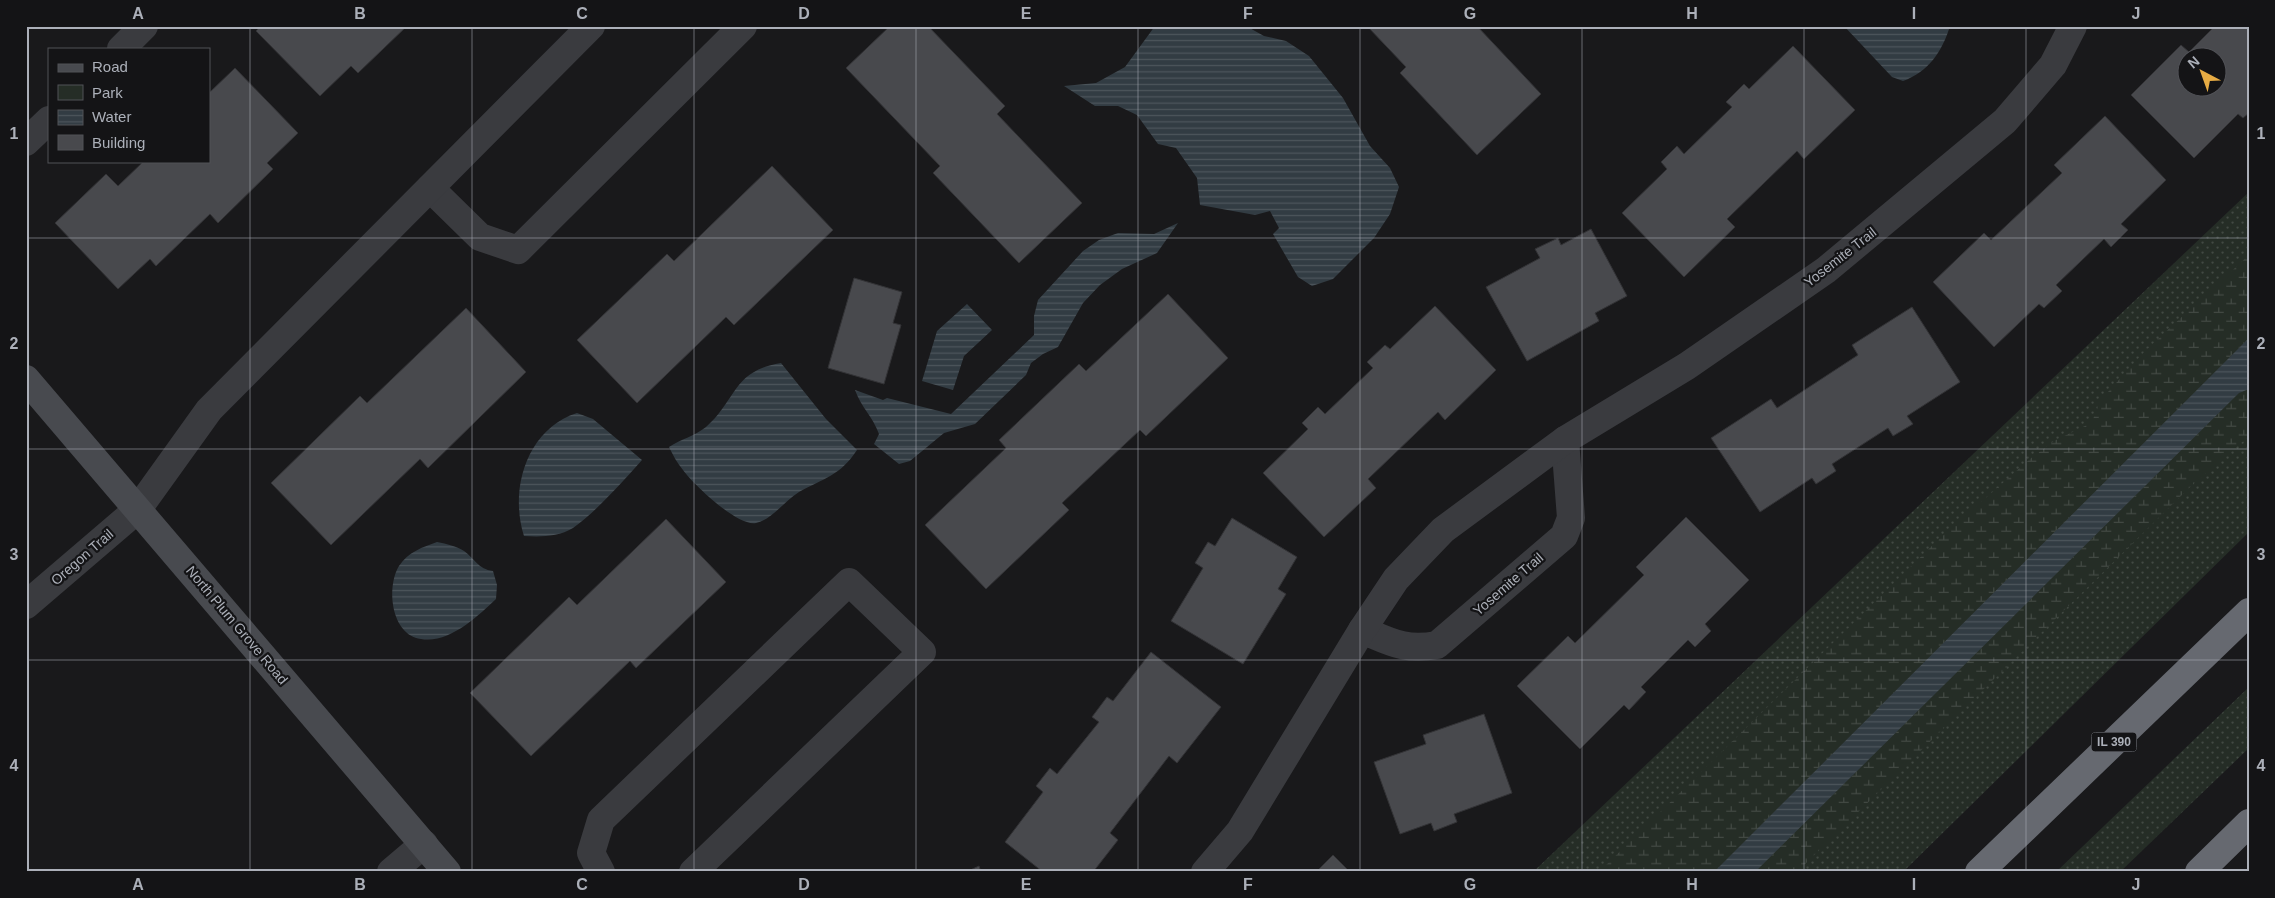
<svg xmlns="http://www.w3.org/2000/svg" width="2275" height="898" viewBox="0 0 2275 898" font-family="Helvetica,sans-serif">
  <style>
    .green { fill: url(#green-dots) }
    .wetland { fill: url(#wetland-marsh) }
    .water { fill: url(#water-rules) }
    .building { fill: #48494d; stroke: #333336; fill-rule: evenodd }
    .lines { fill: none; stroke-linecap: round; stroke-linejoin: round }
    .street { stroke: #3a3b3f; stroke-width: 28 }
    .secondary { stroke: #484a4f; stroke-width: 28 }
    .highway { stroke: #666970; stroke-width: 28 }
    .grid { fill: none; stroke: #acb0b9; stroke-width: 1; stroke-opacity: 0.55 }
    .labels { text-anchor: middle; stroke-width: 4.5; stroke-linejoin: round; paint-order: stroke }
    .shield { fill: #141416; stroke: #7e8188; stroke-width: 1 }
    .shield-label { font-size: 12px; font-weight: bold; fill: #acb0b9 }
    .street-label { font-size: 14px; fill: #acb0b9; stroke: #141416 }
    .neatline { fill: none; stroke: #acb0b9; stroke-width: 2 }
    .grid-label { font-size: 16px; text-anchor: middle; font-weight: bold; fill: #acb0b9 }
  </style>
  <defs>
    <pattern id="green-dots" width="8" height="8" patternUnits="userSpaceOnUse" patternTransform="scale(1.25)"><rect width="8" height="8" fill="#252d26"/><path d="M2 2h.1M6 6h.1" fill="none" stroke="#424943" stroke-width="1.8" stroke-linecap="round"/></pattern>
    <pattern id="wetland-marsh" width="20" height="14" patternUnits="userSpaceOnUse" patternTransform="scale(1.25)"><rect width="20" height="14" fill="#252d26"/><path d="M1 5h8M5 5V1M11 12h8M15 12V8" fill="none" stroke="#424943"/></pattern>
    <pattern id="water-rules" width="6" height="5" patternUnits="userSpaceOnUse" patternTransform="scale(1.25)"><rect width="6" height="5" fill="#323c43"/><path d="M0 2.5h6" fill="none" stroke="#4d565c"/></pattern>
  </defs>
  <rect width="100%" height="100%" fill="#19191b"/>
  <!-- green -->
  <g class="green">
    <polygon points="2249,192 2249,532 1903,872 1533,872"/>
    <polygon points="2249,687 2249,748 2120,872 2056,872"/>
  </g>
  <!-- wetland -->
  <g class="wetland">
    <polygon points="2249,255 2249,338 1715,872 1599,872 1938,540 2030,459 2054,441 2089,424 2097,413 2098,403 2146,350"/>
    <polygon points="2249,389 2249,436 2189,488 1797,872 1755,872 2239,393"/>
  </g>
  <!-- water -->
  <g class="water">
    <polygon points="1155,26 1246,26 1264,36 1286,41 1309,56 1343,98 1370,146 1390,168 1399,187 1390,214 1374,238 1333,279 1312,286 1298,277 1273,234 1279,228 1270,211 1255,215 1200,205 1197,178 1176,148 1158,144 1137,115 1118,106 1095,106 1064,86 1096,83 1125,67"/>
    <path d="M1844 26H1950C1942 52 1928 72 1903 81L1892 77Z"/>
    <path d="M1178 223 1157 253 1122 269 1100 285 1083 303 1058 347 1043 354 1031 363 1026 375 975 424 944 433 910 461 899 464 874 444 879 434C873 417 861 407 855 390L883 400 887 398 951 414 1034 335V316L1038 300 1083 251 1099 240 1118 233 1154 234Z"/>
    <polygon points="967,304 992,330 964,356 953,390 922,381 937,331"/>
    <polygon points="2249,338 2249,389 2239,393 1755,872 1714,872"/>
    <path d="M781 363 826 419 857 450C840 476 824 478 799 492 784 501 773 519 756 523 738 527 693 484 683 470 677 463 673 455 669 447 681 439 695 436 706 427 737 400 732 371 781 363Z"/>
    <path d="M577 413 593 419 642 460C624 480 595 513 573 528 558 537 540 537 524 536 509 489 527 429 577 413Z"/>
    <path d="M437 542C447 544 456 546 464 551 475 559 478 569 493 571L497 585 496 599C478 616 449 644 421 639 391 635 386 587 399 566 408 552 423 547 437 542Z"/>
  </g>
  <!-- building -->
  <g class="building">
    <polygon points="261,26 407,26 358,73 351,66 320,96 256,31"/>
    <polygon points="890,26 928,26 1005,106 997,114 1082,203 1019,263 933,173 940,166 846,68"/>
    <polygon points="1367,26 1477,26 1541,94 1477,155 1400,73 1406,67"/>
    <path d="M2215 26H2249V113L2243 118 2238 114 2194 158 2131 95 2181 45 2189 52ZM2188 58H2218V88H2188Z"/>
    <polygon points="1793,46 1855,110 1804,159 1797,151 1727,219 1735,227 1684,277 1622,213 1667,169 1661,162 1677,146 1684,154 1732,107 1726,102 1744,84 1749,89"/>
    <polygon points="235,68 298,133 267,163 273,169 218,223 210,214 156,266 150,259 118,289 55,223 106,174 118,186 144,161 209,161 209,93"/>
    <polygon points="2105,116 2166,180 2121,224 2128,230 2111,247 2104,239 2056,285 2062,291 2044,308 2039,304 1994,347 1933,282 1984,233 1991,240 2062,173 2054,165"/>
    <polygon points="772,166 833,230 734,325 726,317 637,403 577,340 667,254 674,261"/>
    <polygon points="1591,229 1627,296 1595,313 1599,321 1527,361 1486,287 1540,258 1535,249 1558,238 1561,245"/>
    <polygon points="854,278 902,292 893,323 901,325 884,384 828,368"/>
    <polygon points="1168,294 1228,358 1146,436 1140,430 1062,503 1069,510 986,589 925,525 1006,448 999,440 1079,364 1086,371"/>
    <polygon points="1435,306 1496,370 1445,420 1438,412 1368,479 1376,488 1324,537 1263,473 1308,429 1302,423 1318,407 1325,414 1373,368 1367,362 1385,345 1390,349"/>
    <polygon points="1912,307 1960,382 1907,416 1913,424 1893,436 1888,428 1832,464 1836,471 1816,484 1812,478 1760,512 1711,438 1771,399 1777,408 1858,355 1852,345"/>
    <polygon points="466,308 526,372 428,468 420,459 331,545 271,483 360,396 367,403"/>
    <polygon points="1686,517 1749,580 1705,624 1711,631 1695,647 1688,640 1641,687 1646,692 1629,710 1624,705 1580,749 1517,686 1568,636 1575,643 1644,575 1636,567"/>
    <polygon points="1232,518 1297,557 1278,589 1286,594 1243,664 1171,621 1203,568 1195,563 1208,542 1215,546"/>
    <polygon points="666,519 726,582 636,668 630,661 531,756 470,693 569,597 577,605"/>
    <polygon points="1151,652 1221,707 1177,763 1169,756 1110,833 1118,840 1093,872 1043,872 1005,842 1043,792 1036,786 1050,768 1057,774 1099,722 1092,717 1107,697 1113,701"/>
    <polygon points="1484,714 1512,793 1454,814 1457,822 1434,831 1431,823 1400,834 1374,762 1426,744 1423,735"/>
    <polygon points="1333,855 1350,872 1316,872"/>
    <polygon points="979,866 981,872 966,872"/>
  </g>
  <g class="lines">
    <!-- street -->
    <g class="street">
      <polyline points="121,49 144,26"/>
      <polyline points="26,142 49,120"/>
      <polyline points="430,188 480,237 518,250 743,26"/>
      <polyline points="26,605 138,509 209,410 591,26"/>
      <path d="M1362 630C1391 642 1405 651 1437 645L1564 536 1571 518 1565 440"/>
      <polyline points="391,872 424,844"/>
      <polyline points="601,872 591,853 601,820 849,582 922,652 693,872"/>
      <polyline points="1205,872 1240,831 1362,630 1396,579 1443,530 1565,440 1687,366 1826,270 2005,121 2053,65 2073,26"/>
    </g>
    <!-- secondary -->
    <polyline class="secondary" points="26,379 447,872"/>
    <!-- highway -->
    <g class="highway">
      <polyline points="1979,872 2249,612"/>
      <polyline points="2199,872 2249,823"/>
    </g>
  </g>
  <!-- grid -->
  <path class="grid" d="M250 26V872M472 26V872M694 26V872M916 26V872M1138 26V872M1360 26V872M1582 26V872M1804 26V872M2026 26V872M26 238H2249M26 449H2249M26 660H2249"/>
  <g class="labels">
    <!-- shield labels -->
    <rect class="shield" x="2091.5" y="732.5" width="45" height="19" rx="4"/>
    <g class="shield-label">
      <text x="2114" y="746">IL 390</text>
    </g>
    <!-- street labels -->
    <g class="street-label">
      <text transform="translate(1840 257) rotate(-38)" y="5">Yosemite Trail</text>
      <text transform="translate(82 557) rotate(-41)" y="5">Oregon Trail</text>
      <text transform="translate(1508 584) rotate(-41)" y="5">Yosemite Trail</text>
      <text transform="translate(237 625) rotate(50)" y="5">North Plum Grove Road</text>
    </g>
  </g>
  <!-- border -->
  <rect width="2275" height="898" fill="none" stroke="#141416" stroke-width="55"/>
  <!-- legend -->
  <rect x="48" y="48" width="162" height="115" fill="#141416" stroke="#515257"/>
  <rect x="58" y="64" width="25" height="8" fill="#484a4f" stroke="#515257"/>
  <text x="92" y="72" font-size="15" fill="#acb0b9">Road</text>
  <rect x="58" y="85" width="25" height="15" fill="#252d26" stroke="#515257"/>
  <text x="92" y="98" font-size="15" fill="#acb0b9">Park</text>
  <rect x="58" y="110" width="25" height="15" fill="url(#water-rules)" stroke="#515257"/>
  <text x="92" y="122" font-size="15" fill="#acb0b9">Water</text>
  <rect x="58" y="135" width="25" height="15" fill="#48494d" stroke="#515257"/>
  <text x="92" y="148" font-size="15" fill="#acb0b9">Building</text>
  <!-- north arrow -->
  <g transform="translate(2202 72) rotate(319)"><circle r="24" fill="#141416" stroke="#515257"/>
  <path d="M0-4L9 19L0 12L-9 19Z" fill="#e7ac44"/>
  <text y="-8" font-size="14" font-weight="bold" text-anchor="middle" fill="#acb0b9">N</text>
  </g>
  <rect x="28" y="28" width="2220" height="842" class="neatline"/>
  <g class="grid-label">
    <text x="138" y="19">A</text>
    <text x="360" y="19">B</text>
    <text x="582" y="19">C</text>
    <text x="804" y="19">D</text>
    <text x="1026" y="19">E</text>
    <text x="1248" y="19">F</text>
    <text x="1470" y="19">G</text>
    <text x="1692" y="19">H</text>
    <text x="1914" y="19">I</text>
    <text x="2136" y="19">J</text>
    <text x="14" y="139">1</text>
    <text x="2261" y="139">1</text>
    <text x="14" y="349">2</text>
    <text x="2261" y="349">2</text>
    <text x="14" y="560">3</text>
    <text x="2261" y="560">3</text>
    <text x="14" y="771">4</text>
    <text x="2261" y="771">4</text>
    <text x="138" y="890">A</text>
    <text x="360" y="890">B</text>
    <text x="582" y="890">C</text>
    <text x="804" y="890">D</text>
    <text x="1026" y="890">E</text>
    <text x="1248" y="890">F</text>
    <text x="1470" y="890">G</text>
    <text x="1692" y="890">H</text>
    <text x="1914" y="890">I</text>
    <text x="2136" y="890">J</text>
  </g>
</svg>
